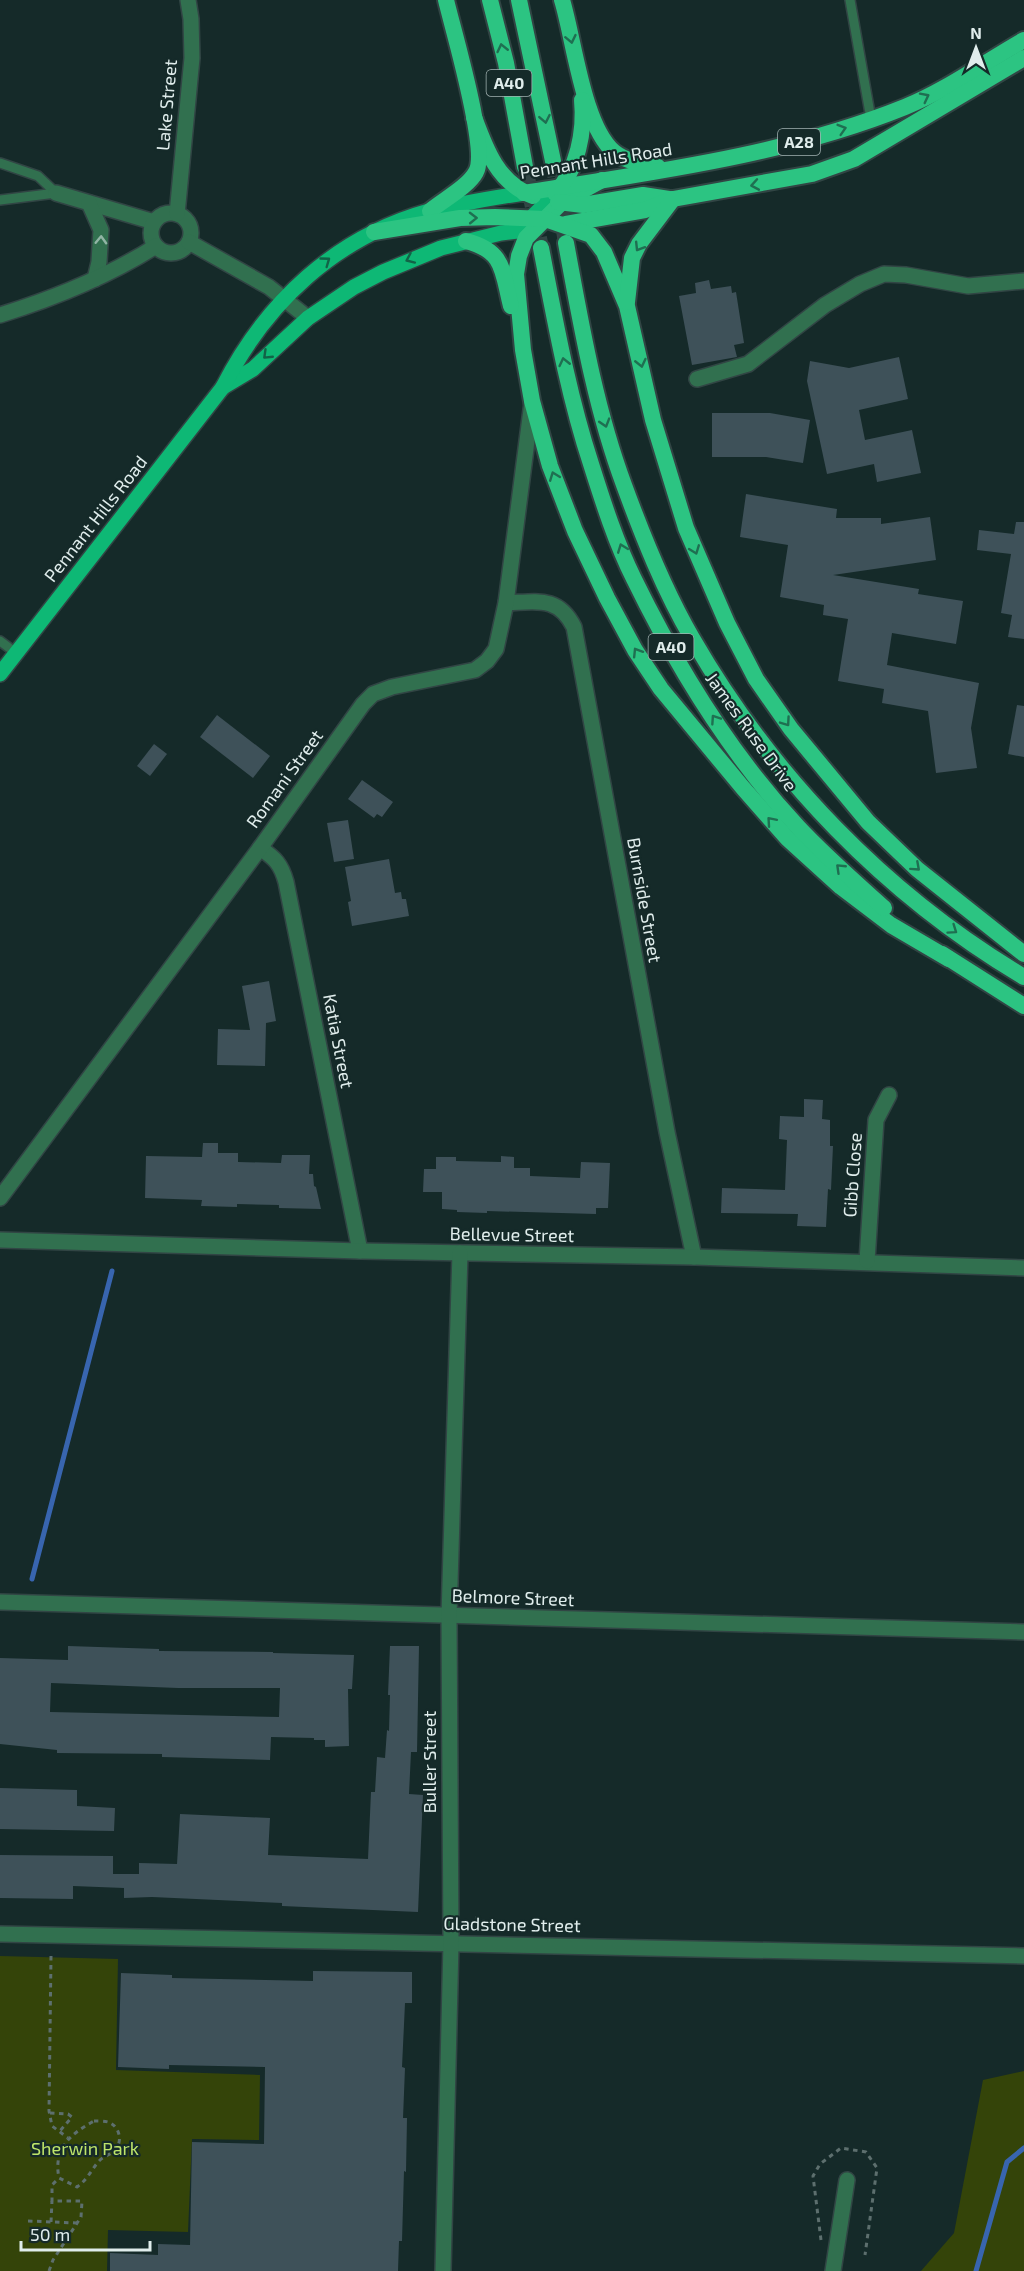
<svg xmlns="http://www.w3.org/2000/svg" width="1024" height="2271" viewBox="0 0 1024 2271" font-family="'Exo 2',sans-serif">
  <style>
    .green { fill: #344409 }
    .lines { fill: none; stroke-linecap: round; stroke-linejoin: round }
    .stream { stroke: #3865af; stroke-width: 5 }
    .building { fill: #3e5159; fill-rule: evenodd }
    .trunk-tunnel { stroke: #334746; stroke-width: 16; stroke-dasharray: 16 8; stroke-linecap: butt }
    .service-casing { stroke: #314544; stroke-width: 12 }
    .minor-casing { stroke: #314544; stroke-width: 18 }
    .primary-casing { stroke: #314544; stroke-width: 18 }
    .trunk-casing { stroke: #314544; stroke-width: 20 }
    .path { stroke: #5d6f6e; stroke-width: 3; stroke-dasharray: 4.5 4.5; stroke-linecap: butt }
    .service { stroke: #31704f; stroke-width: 9 }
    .minor { stroke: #31704f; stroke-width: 15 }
    .primary { stroke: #0eb875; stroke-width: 15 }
    .trunk { stroke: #2cc482; stroke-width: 16 }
    .oneway { stroke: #1f6f51 }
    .oneway2 { stroke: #91b5a5 }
    .oneway3 { stroke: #126347 }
    .labels { text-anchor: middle; stroke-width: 4.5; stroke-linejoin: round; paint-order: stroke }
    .shield { fill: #152a29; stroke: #a3b2b2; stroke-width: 1.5 }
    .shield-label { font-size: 16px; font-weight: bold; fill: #e0edec }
    .street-label { font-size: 18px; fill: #e0edec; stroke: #152a29 }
    .park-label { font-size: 18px; fill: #bee56a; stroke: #152a29 }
  </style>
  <rect width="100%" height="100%" fill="#152a29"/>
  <!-- green -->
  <g class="green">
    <polygon points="0,1956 118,1959 116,2070 260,2075 259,2140 192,2139 188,2232 108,2230 107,2271 0,2271"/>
    <polygon points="1024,2071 1024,2271 921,2271 954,2233 983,2080"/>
  </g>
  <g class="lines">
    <!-- stream -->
    <g class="stream">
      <polyline points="32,1579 112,1271"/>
      <polyline points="976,2271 1007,2162 1024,2148"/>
    </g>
  </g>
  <!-- building -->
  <g class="building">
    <polygon points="709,280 711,289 731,286 732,293 736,292 744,343 734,345 737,357 692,365 679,296 696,293 695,283"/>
    <polygon points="899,357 908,399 859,410 865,440 912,430 921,473 877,482 874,464 827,474 807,381 810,361 849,368"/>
    <polygon points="712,413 770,413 810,420 803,463 766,457 712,457"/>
    <polygon points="746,494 837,509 836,518 881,518 881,524 930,517 936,560 833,575 919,589 918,594 963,601 956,644 892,633 887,665 979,683 971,728 977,768 936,773 928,711 882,703 884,689 838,681 848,619 823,615 824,605 780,597 788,545 740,537"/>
    <polygon points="1016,522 1024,522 1024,639 1008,637 1012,615 1001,613 1011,554 977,550 979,530 1014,534"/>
    <polygon points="1017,705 1024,706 1024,757 1008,754"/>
    <polygon points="217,715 270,756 253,778 200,737"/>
    <polygon points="154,744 167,754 150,776 137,766"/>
    <polygon points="362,780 393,802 382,817 377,814 374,818 348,799"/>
    <polygon points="348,820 354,859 334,862 327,823"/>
    <polygon points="389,859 395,893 401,892 402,899 406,899 409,916 352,926 348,902 351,901 345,867"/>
    <polygon points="269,981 276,1021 266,1023 265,1066 217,1065 218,1029 250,1030 242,986"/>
    <polygon points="804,1099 823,1100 822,1119 830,1120 830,1146 833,1146 831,1190 828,1189 826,1227 797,1226 798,1214 721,1213 722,1188 785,1190 787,1140 779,1139 780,1116 804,1117"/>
    <polygon points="203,1143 218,1143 218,1153 238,1153 238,1162 281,1163 282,1155 310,1155 309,1174 313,1174 314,1186 316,1187 321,1209 279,1208 279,1205 237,1204 237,1207 201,1206 202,1200 145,1198 146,1156 202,1157"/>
    <polygon points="501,1156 514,1157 514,1168 530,1168 530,1176 580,1178 581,1162 610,1163 608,1208 596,1208 596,1214 487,1211 487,1213 457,1212 457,1210 442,1209 442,1192 423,1192 424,1169 436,1169 436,1157 456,1157 456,1161 501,1162"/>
    <path d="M68 1646 159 1649V1651L273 1652V1653L354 1655 352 1689H348L349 1746 325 1747V1740H314V1738L271 1737 270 1760 162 1757V1754L57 1753V1750L0 1744V1658L68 1660ZM51 1683 178 1688H280L279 1717 50 1712Z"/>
    <polygon points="390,1646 419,1646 417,1752 411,1752 409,1794 423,1795 418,1912 282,1906 282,1903 152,1897 124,1898 124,1888 73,1886 73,1899 0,1898 0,1855 113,1856 113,1874 139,1874 139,1863 177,1864 180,1814 270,1818 268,1855 368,1859 371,1792 375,1792 377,1757 385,1758 387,1730 389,1731 390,1695 388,1695"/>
    <polygon points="0,1788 77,1790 77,1806 115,1808 114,1831 0,1829"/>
    <polygon points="313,1971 412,1972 412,2003 405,2003 402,2067 405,2068 403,2118 407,2118 406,2172 404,2171 402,2241 399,2241 398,2271 110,2271 110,2253 158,2255 158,2244 190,2245 192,2142 264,2144 265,2067 169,2065 169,2069 118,2067 121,1973 172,1975 172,1978 313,1981"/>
  </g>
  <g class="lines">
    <!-- trunk-tunnel -->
    <g class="trunk-tunnel">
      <polyline points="553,161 566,243"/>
      <polyline points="525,167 541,248"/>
    </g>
    <defs>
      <g id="service">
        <polyline points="850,0 871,119"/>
        <polyline points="0,163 38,176 56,193"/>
        <polyline points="0,200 56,193"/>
        <polyline points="0,641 16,653"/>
      </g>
      <g id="minor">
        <polyline points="56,193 154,222"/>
        <polyline points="89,203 101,230 99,262 95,279"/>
        <circle cx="171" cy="233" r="20"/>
        <polyline points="177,214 192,58 191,19 188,0"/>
        <polyline points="189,242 269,287 308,318"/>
        <path d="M0 315C55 298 107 277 156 246"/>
        <polyline points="697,379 748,364 825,305 860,284 884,274 906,275 968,286 1024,281"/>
        <path d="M506 603C536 602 558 595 574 627L667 1132 694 1257"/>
        <path d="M260 848C275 858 281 864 286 882L360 1251"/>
        <polyline points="0,1198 260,848 363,704 373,694 392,687 475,670 487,661 496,649 506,603 532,402"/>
        <polyline points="0,1240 360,1251 694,1257 1024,1268"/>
        <polyline points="867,1261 876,1120 889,1095"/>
        <polyline points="0,1602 1024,1632"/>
        <polyline points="0,1934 1024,1956"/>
        <polyline points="443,2271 451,1943 449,1616 460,1253"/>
        <polyline points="833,2271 847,2180"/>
      </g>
      <g id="primary">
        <polyline points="524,222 531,218 549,200"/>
        <polyline points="223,387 253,369 308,318 354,287 383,272 441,248 501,233 535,229"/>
        <path d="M0 674 223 387C266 302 336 237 429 211 460 203 492 198 524 193"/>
      </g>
      <g id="trunk">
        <polyline points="490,0 506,63 525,167"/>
        <polyline points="519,0 553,161"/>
        <path d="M562 0C574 39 583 126 614 152 625 161 644 165 658 167"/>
        <path d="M474 117C486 150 498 183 533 196"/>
        <polyline points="602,180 562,202 526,238 519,256 516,274 523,350 532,401 550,466 575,531 607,598 635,650 661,689 743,788 787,838 841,887 891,925 949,959"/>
        <path d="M524 193C653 172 783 156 905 107 947 90 985 62 1024 40"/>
        <path d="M555 193C578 170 585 130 582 100"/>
        <polyline points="558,202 583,205 643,195 669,199"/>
        <path d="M430 211C443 200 468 187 476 172 489 150 453 30 446 0"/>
        <polyline points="566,224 645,210 673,199 812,174 854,159 1024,58"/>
        <polyline points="374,232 460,218 495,217 545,219 591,235 604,252 627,306 653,420 686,528 727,623 756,679 791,729 868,822 917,869 1024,954"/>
        <path d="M466 241C505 251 502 271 511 306"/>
        <path d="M566 243C581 324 595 407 624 485 643 537 664 590 692 638 772 777 886 895 1024 977"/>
        <path d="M541 248C555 320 568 394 591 464 603 502 616 543 634 579 677 667 731 755 798 827 825 856 855 882 884 908"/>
        <polyline points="627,302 632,258 639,244 673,199"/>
        <polyline points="942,954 1024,1006"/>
      </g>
    </defs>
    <!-- service casing -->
    <use href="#service" class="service-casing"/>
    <!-- minor casing -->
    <use href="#minor" class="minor-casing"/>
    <!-- primary casing -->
    <use href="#primary" class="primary-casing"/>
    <!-- trunk casing -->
    <use href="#trunk" class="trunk-casing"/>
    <!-- path -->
    <g class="path">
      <polyline points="475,1918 483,1919 484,1928"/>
      <polyline points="51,1956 49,2111 52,2126 68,2138"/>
      <polyline points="50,2113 68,2114 72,2117 59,2132"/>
      <path d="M94 2121C98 2121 104 2121 108 2122 120 2126 123 2142 115 2150 110 2155 104 2156 99 2161 91 2170 88 2179 77 2187L59 2178C53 2149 70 2134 94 2121Z"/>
      <polyline points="28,2221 77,2223"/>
      <polyline points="51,2222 52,2201"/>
      <polyline points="821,2240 813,2176 820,2164 841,2148 866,2152 877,2168 865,2255"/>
      <polyline points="49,2271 53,2260 81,2217 82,2201 52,2201 52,2185 59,2178"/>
    </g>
    <!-- service -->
    <use href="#service" class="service"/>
    <!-- minor -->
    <use href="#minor" class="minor"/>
    <!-- primary -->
    <use href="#primary" class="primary"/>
    <!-- trunk -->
    <use href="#trunk" class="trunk"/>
  </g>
  <!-- one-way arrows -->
  <defs><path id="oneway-chevron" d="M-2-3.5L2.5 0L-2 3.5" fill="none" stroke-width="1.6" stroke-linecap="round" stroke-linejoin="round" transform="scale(1.5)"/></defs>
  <g class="oneway">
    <use href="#oneway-chevron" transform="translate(571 39) rotate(78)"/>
    <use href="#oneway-chevron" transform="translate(502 48) rotate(-103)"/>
    <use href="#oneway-chevron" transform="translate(925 97) rotate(-27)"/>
    <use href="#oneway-chevron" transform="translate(545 119) rotate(79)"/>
    <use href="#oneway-chevron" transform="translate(842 129) rotate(-17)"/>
    <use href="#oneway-chevron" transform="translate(755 185) rotate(170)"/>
    <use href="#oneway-chevron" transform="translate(473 218) rotate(-1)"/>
    <use href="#oneway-chevron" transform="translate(639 247) rotate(122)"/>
    <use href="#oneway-chevron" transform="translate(564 362) rotate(-103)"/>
    <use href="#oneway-chevron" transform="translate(641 363) rotate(77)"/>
    <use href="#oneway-chevron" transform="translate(605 423) rotate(73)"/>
    <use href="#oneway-chevron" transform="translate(554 476) rotate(-111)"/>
    <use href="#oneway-chevron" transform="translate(622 548) rotate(-111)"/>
    <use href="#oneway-chevron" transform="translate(695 550) rotate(69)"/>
    <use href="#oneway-chevron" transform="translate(637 652) rotate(-122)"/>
    <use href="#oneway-chevron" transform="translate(715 719) rotate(-124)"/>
    <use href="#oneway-chevron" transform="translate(786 722) rotate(55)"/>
    <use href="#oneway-chevron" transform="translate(771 821) rotate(-131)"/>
    <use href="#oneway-chevron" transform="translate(916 867) rotate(42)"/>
    <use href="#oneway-chevron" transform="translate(840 868) rotate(-136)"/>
    <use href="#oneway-chevron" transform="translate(953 930) rotate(35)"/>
  </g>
  <use class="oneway2" href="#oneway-chevron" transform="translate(101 240) rotate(-88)"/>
  <g class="oneway3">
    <use href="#oneway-chevron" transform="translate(410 259) rotate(156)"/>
    <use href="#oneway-chevron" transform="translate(326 261) rotate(-36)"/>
    <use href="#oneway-chevron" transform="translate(267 355) rotate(136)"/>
  </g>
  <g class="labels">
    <!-- shield labels -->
    <g class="shield">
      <rect x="486.5" y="70" width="45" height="26" rx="4.5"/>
      <rect x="778" y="129" width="42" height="26" rx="4.5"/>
      <rect x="648.5" y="634" width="45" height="26" rx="4.5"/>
    </g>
    <g class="shield-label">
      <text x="509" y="89">A40</text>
      <text x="799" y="148">A28</text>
      <text x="671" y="653">A40</text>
    </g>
    <!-- street labels -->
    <g class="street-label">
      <text transform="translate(167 105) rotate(-85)" y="6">Lake Street</text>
      <text transform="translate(596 161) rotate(-9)" y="6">Pennant Hills Road</text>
      <text transform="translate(96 519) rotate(-52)" y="6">Pennant Hills Road</text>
      <text transform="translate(751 732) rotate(54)" y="6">James Ruse Drive</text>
      <text transform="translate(285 779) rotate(-54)" y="6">Romani Street</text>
      <text transform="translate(644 900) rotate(80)" y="6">Burnside Street</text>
      <text transform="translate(338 1041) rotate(79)" y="6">Katia Street</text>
      <text transform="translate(853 1175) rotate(-86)" y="6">Gibb Close</text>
      <text transform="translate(512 1235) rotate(1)" y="6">Bellevue Street</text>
      <text transform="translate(513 1598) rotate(2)" y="6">Belmore Street</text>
      <text transform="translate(430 1762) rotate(-90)" y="6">Buller Street</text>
      <text transform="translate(512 1925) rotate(1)" y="6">Gladstone Street</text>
    </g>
    <!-- park labels -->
    <g class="park-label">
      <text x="85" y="2155">Sherwin Park</text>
    </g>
  </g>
  <!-- north arrow -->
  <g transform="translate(976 48)" stroke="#152a29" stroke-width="4.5" paint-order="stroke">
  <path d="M0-4.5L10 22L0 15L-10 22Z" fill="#e0edec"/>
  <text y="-9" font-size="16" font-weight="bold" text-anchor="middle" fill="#e0edec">N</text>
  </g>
  <!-- scale -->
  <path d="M21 2241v9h129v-9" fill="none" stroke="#e0edec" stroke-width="3"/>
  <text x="30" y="2241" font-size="18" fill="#e0edec" stroke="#152a29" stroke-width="4.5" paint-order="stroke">50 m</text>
</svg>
